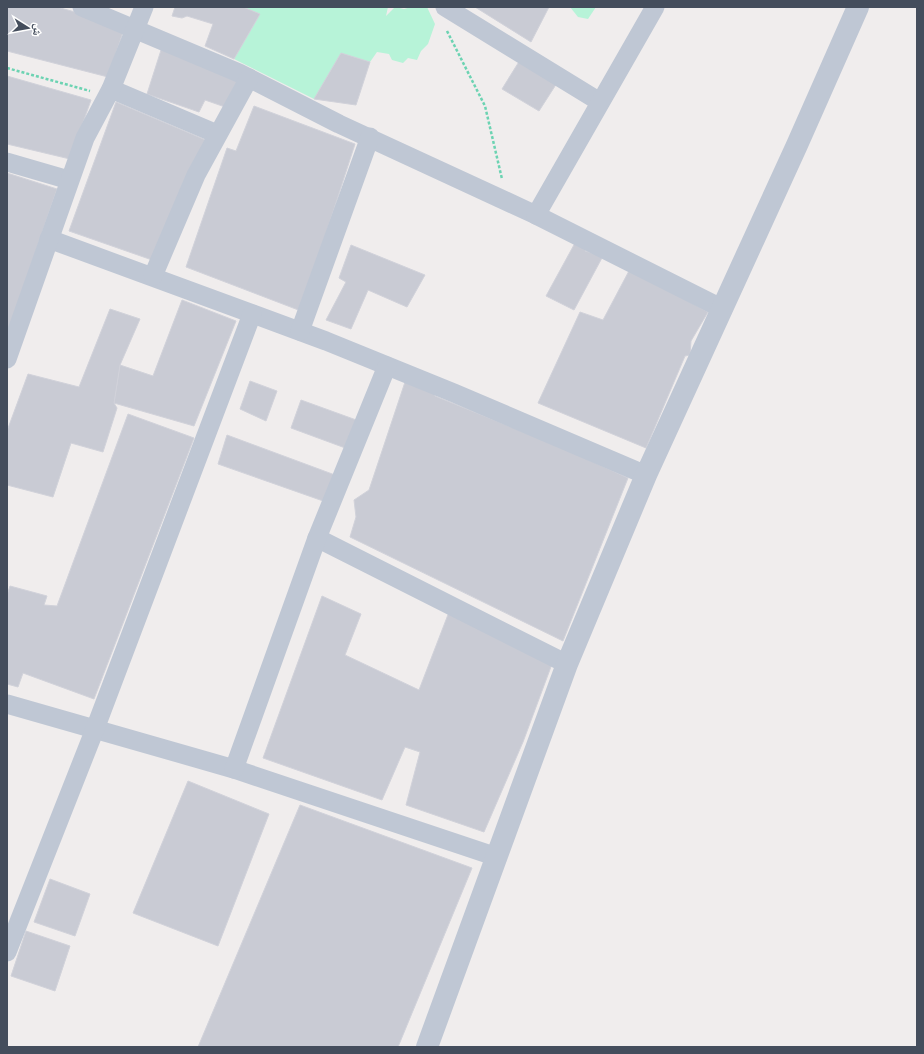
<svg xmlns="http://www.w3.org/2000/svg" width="924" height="1054" viewBox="0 0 924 1054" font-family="Inter,'Noto Naskh Arabic',sans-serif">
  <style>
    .green { fill: #b7f3d8 }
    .building { fill: #c9cbd4; stroke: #d1d2da }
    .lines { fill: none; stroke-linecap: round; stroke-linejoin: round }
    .path { stroke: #6cd3b2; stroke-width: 2.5; stroke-dasharray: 3 2; stroke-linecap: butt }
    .minor { stroke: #bfc7d4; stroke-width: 19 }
    .tertiary { stroke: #bfc7d4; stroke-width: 22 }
  </style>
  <rect width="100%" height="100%" fill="#f0eded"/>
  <!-- green -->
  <g class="green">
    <polygon points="243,7 388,7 386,16 395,7 404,9 411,7 427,7 435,24 428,44 421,51 417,60 408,58 403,63 392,60 389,54 377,52 370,62 341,53 314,99 234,59 260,14"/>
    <polygon points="570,7 596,7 588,19 578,17"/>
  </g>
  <!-- building -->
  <g class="building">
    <polygon points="7,7 57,7 125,26 108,77 7,51"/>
    <polygon points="175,7 243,7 260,14 234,59 205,46 213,24 187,16 182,18 172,16"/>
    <polygon points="475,7 549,7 531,42"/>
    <polygon points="162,47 240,79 228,108 205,100 199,112 147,94"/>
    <polygon points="341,53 370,62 356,105 314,99"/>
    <polygon points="520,60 557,83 539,111 502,89"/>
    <polygon points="7,76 91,100 70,159 7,144"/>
    <polygon points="116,102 208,141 155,261 69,231"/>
    <polygon points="254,106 355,144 301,311 186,267 227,148 236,151"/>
    <polygon points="7,173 57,189 7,336"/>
    <polygon points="575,243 587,247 585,251 603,256 574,310 546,296"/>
    <polygon points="351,245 425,275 407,307 368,290 351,329 326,320 346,282 339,278"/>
    <polygon points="630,269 708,312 691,341 690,355 685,356 646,448 538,403 580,312 603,320"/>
    <polygon points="182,300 236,321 194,426 114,403 120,365 153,376"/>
    <polygon points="110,309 140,319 120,365 114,403 117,408 103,452 71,443 53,497 7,485 7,431 28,374 79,387"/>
    <polygon points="250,381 277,391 266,421 240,409"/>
    <polygon points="405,382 433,389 435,396 563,448 628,478 563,641 350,537 356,517 354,500 369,490"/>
    <polygon points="301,400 359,421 348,449 291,428"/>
    <polygon points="128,414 194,438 94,699 23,673 18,687 7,684 7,595 10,586 47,596 44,605 57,606"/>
    <polygon points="227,435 335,475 326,502 218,464"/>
    <polygon points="322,596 361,614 345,655 419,690 449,612 552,664 523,742 484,832 406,805 420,752 405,747 382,800 263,758"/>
    <polygon points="188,781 269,814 218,946 133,913"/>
    <polygon points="300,805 472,868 398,1047 198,1047"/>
    <polygon points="50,879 90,894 75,936 34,922"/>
    <polygon points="26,931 70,946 55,991 11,976"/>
  </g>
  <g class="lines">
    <!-- path -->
    <g class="path">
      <polyline points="447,31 485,106 502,179"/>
      <polyline points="7,68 90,91"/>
    </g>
    <!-- minor -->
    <g class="minor">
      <polyline points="82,7 239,73 339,124 536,215 721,308"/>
      <polyline points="445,7 600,102"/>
      <polyline points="111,89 217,134"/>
      <polyline points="7,162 69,180"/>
      <polyline points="536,215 655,7"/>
      <polyline points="49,239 326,341 454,393 646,475"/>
      <polyline points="153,276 196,175 249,78"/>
      <polyline points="300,331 370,137"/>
      <polyline points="7,359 85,138 111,89 144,7"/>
      <polyline points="317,538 567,664"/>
      <polyline points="7,704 234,769 497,857"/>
      <polyline points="234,769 317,538 387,366"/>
      <polyline points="7,952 95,729 252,314"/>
    </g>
    <!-- tertiary -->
    <polyline class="tertiary" points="427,1047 567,664 646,475 797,145 858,7"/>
  </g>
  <!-- border -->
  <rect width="924" height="1054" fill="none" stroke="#444d5c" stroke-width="16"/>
  <!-- north arrow -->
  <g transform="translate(28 28) rotate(101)" stroke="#ffffff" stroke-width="3" paint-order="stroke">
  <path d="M0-3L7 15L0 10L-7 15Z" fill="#444d5c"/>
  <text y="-6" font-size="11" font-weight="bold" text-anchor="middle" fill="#444d5c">ش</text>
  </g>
</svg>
